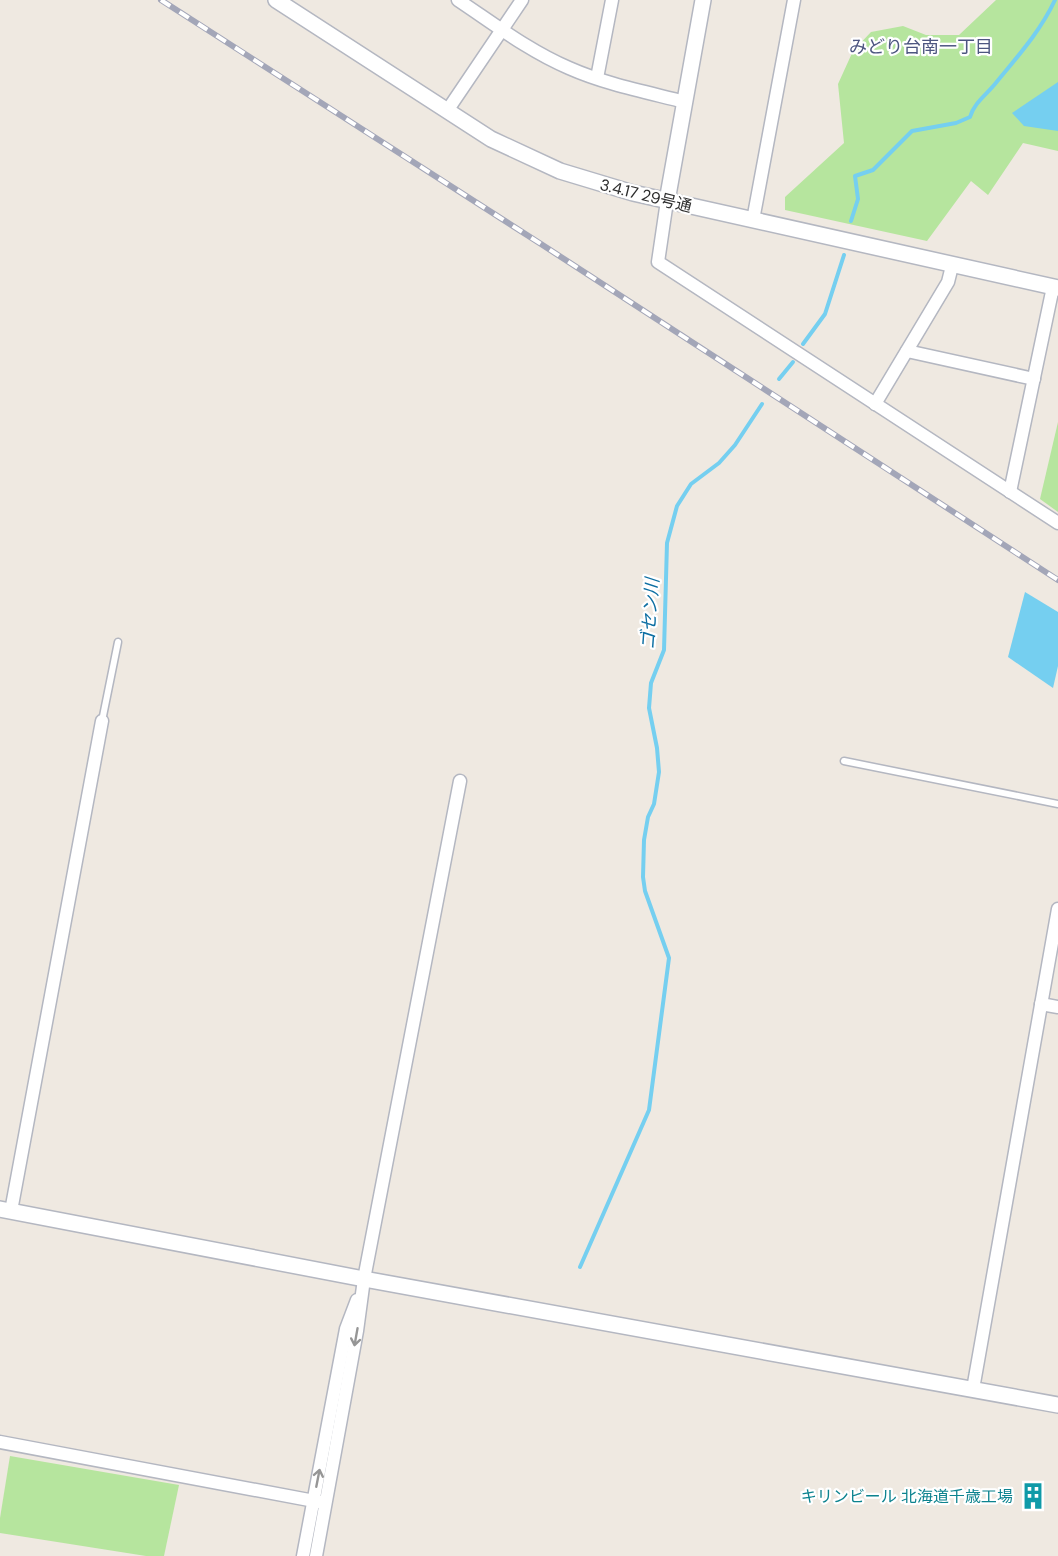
<svg xmlns="http://www.w3.org/2000/svg" width="1058" height="1556" viewBox="0 0 1058 1556" font-family="'DM Sans','Noto Sans JP',sans-serif">
  <style>
    .green { fill: #b6e59e }
    .water { fill: #75cff0 }
    .lines { fill: none; stroke-linecap: round; stroke-linejoin: round }
    .stream { stroke: #75cff0; stroke-width: 4 }
    .service-casing { stroke: #b4b7c1; stroke-width: 9 }
    .minor-casing { stroke: #b4b7c1; stroke-width: 15 }
    .tertiary-casing { stroke: #b4b7c1; stroke-width: 18 }
    .service { stroke: #fff; stroke-width: 6 }
    .minor { stroke: #fff; stroke-width: 12 }
    .tertiary { stroke: #fff; stroke-width: 15 }
    .rail-casing { stroke: #a3a6b8; stroke-width: 6 }
    .rail { stroke: #fff; stroke-width: 4; stroke-dasharray: 11; stroke-linecap: butt }
    .oneway { stroke: #969696 }
    .labels { text-anchor: middle; stroke-width: 4.5; stroke-linejoin: round; paint-order: stroke }
    .street-label { font-size: 16px; fill: #2e2e2e; stroke: #fff }
    .culture-label { font-size: 16px; fill: #0d838f; stroke: #fff; text-anchor: end }
    .neighbourhood-label { font-size: 18px; fill: #4d5680; stroke: #fff }
    .water-label { font-size: 18px; font-style: italic; fill: #0d6fa3; stroke: #fff }
  </style>
  <rect width="100%" height="100%" fill="#efe9e1"/>
  <!-- green -->
  <g class="green">
    <polygon points="996,0 1058,0 1058,151 1023,143 988,195 971,181 927,241 785,210 785,197 844,143 838,84 853,51 871,32 903,26 926,35 959,35"/>
    <polygon points="1058,422 1058,512 1040,499"/>
    <polygon points="10,1456 179,1485 164,1556 146,1556 0,1533 0,1518"/>
  </g>
  <!-- water -->
  <g class="water">
    <polygon points="1058,82 1058,131 1024,126 1012,113"/>
    <polygon points="1025,592 1058,612 1058,666 1053,688 1008,657"/>
  </g>
  <g class="lines">
    <!-- stream -->
    <g class="stream">
      <path d="M851 221 858 199 855 176 873 170 912 131 956 123 970 117C974 103 986 95 995 84 1017 57 1040 32 1055 0"/>
      <polyline points="803,344 825,314 844,255"/>
      <polyline points="779,379 793,362"/>
      <polyline points="580,1267 649,1110 669,958 645,891 643,877 644,840 648,817 654,804 659,772 657,748 649,708 651,683 664,650 667,543 677,506 691,484 719,463 735,445 762,404"/>
    </g>
    <defs>
      <g id="service">
        <polyline points="102,721 118,642"/>
        <polyline points="844,761 1058,804"/>
      </g>
      <g id="minor">
        <path d="M458 0C494 24 529 51 569 68 605 84 646 92 685 102"/>
        <polyline points="597,78 612,0"/>
        <polyline points="447,111 522,0"/>
        <polyline points="667,201 658,262 1058,523"/>
        <polyline points="753,220 794,0"/>
        <polyline points="907,351 1034,379"/>
        <polyline points="875,404 948,282 952,266"/>
        <polyline points="1010,492 1053,287"/>
        <polyline points="1041,1004 1058,1007"/>
        <polyline points="11,1211 102,721"/>
        <polyline points="973,1389 1058,909"/>
        <polyline points="0,1442 325,1503"/>
        <polyline points="303,1556 346,1329 357,1300"/>
        <polyline points="316,1556 357,1331 364,1279 460,781"/>
      </g>
      <g id="tertiary">
        <polyline points="276,0 491,139 560,171 633,193 1058,288"/>
        <polyline points="667,201 703,0"/>
        <polyline points="0,1209 364,1279 1058,1405"/>
      </g>
    </defs>
    <!-- service casing -->
    <use href="#service" class="service-casing"/>
    <!-- minor casing -->
    <use href="#minor" class="minor-casing"/>
    <!-- tertiary casing -->
    <use href="#tertiary" class="tertiary-casing"/>
    <!-- service -->
    <use href="#service" class="service"/>
    <!-- minor -->
    <use href="#minor" class="minor"/>
    <!-- tertiary -->
    <use href="#tertiary" class="tertiary"/>
    <defs>
      <polyline id="rail" points="161,0 541,244 1058,580"/>
    </defs>
    <!-- rail casing -->
    <use href="#rail" class="rail-casing"/>
    <!-- rail -->
    <use href="#rail" class="rail"/>
  </g>
  <!-- one-way arrows -->
  <defs><path id="oneway-shaft" d="M-6 0H5M1.5-3L5.5 0L1.5 3" fill="none" stroke-width="1.6" stroke-linecap="round" stroke-linejoin="round" transform="scale(1.5)"/></defs>
  <g class="oneway">
    <use href="#oneway-shaft" transform="translate(356 1337) rotate(100)"/>
    <use href="#oneway-shaft" transform="translate(318 1478) rotate(-79)"/>
  </g>
  <!-- icons -->
  <defs>
    <symbol id="building-bare" viewBox="-9 -9 18 18"><path d="M-4-6H4V6H1V3H-1V6H-4ZM-2.5-4.3h1.7v1.8h-1.7ZM.8-4.3h1.7v1.8H.8ZM-2.5-1h1.7V.8h-1.7ZM.8-1h1.7V.8H.8Z" fill="#0f9aa8" stroke="#fff" stroke-width="2.5" paint-order="stroke"/></symbol>
  </defs>
  <g fill-rule="evenodd">
    <use href="#building-bare" x="1014" y="1477" width="38" height="38"/>
  </g>
  <g class="labels">
    <!-- street labels -->
    <g class="street-label">
      <text transform="translate(646 195) rotate(14)" y="6">3.4.17 29号通</text>
    </g>
    <!-- culture labels -->
    <g class="culture-label">
      <text x="1013" y="1502">キリンビール 北海道千歳工場</text>
    </g>
    <!-- neighbourhood labels -->
    <g class="neighbourhood-label">
      <text x="921" y="53">みどり台南一丁目</text>
    </g>
    <!-- water labels -->
    <g class="water-label">
      <text transform="translate(650 614) rotate(-86)" y="6">ゴセン川</text>
    </g>
  </g>
</svg>
